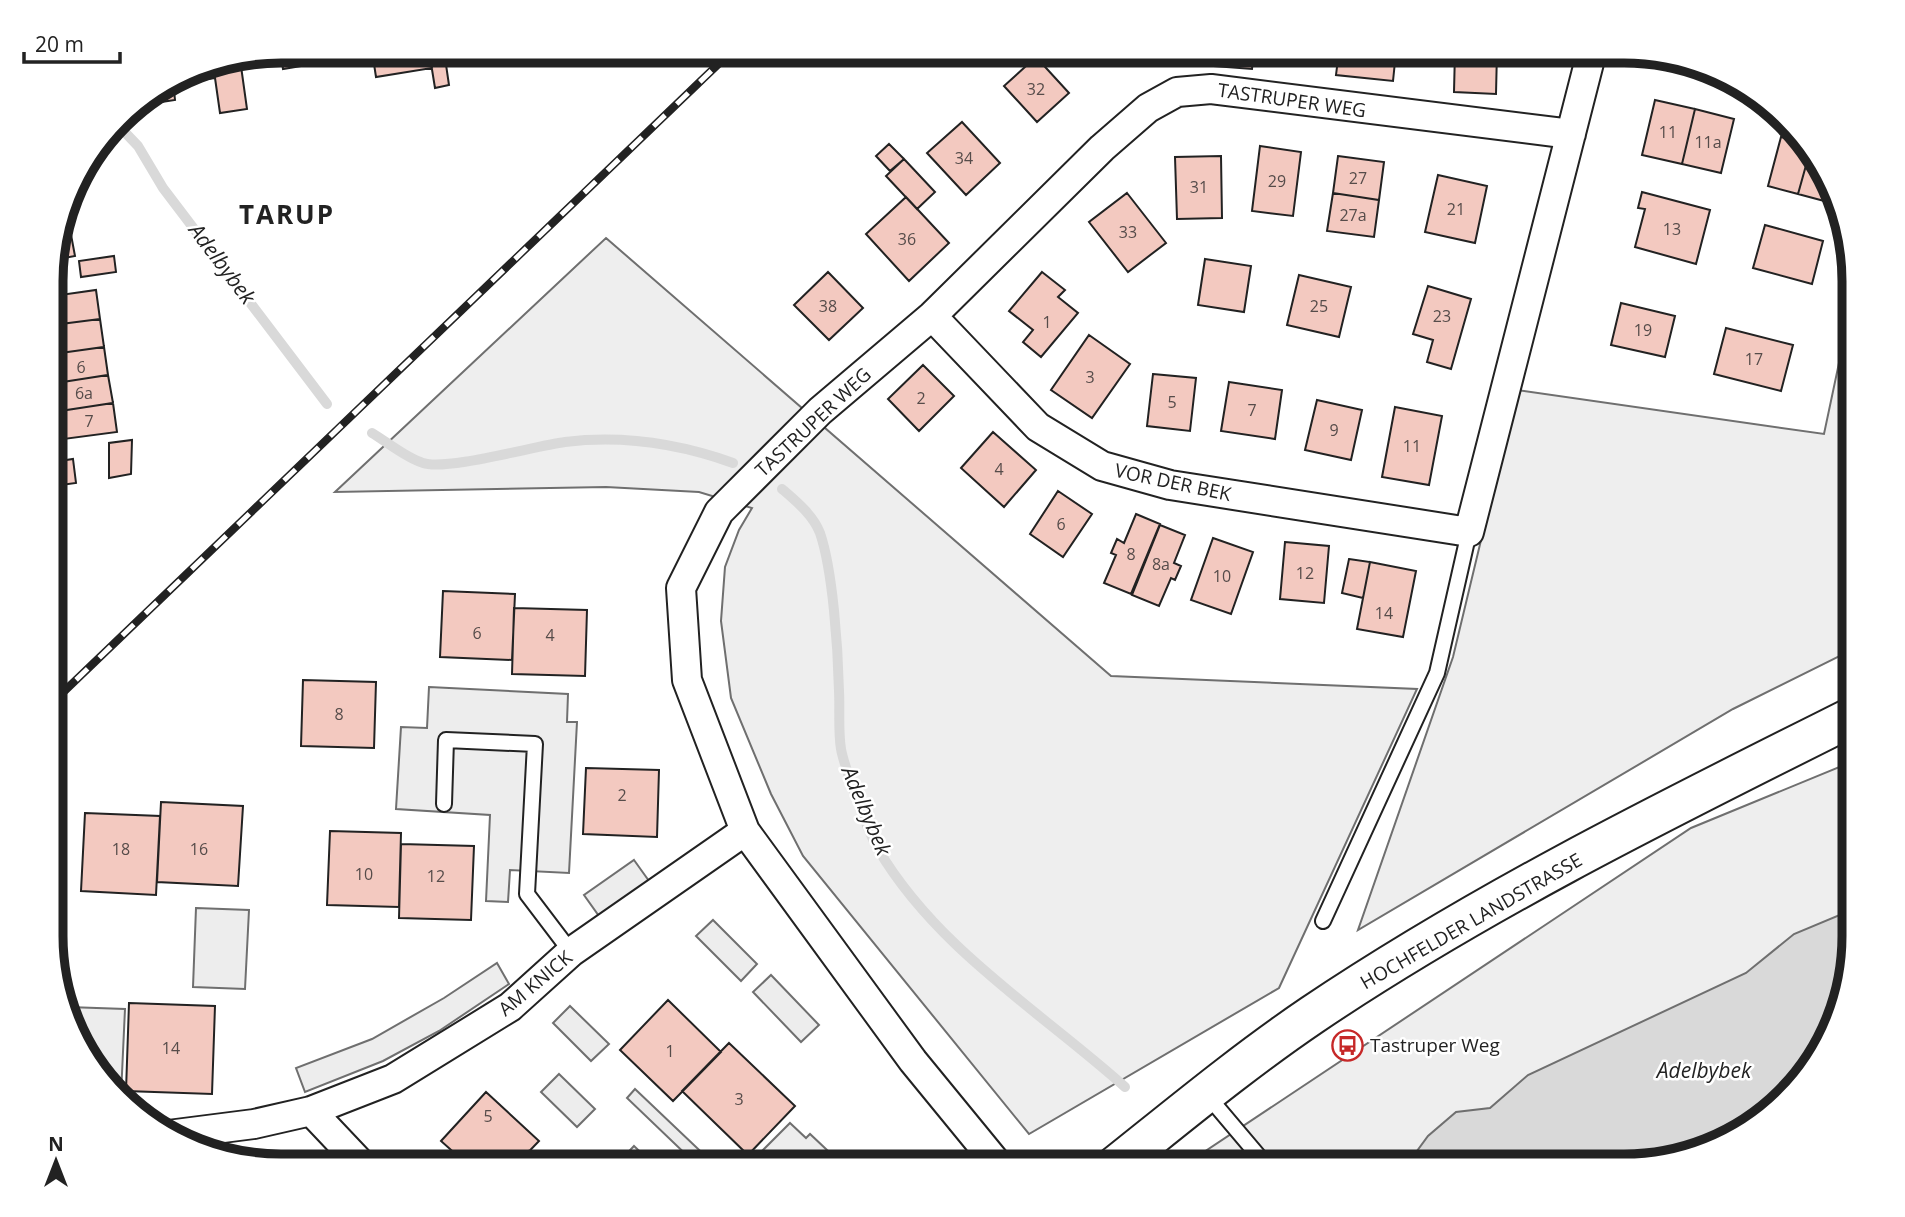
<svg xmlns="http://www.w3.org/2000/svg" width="1905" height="1217" viewBox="0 0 1905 1217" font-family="'Open Sans',sans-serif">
	<rect width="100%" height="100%" fill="#fff"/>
	<path fill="#eee" stroke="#6f6f6f" stroke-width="2" d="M606,238l505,438 306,13 -138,299 -250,146 -226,-278 -32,-62 -40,-96 -10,-77 4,-54 14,-37 13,-22 -53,-16 -93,-5 -271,5z
		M1854,292v357l-121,60 -375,221 95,-273 64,-267 307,44z
		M1854,761v189l-38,113 -77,72 -101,31h-455l508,-338z"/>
	<path fill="#ededed" stroke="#6f6f6f" stroke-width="2" d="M429,687l139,7 -1,28h10l-8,151 -59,-3 -2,32 -22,-1 4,-86 -94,-6 5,-82 26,1z
		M634,860l15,21 -50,35 -15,-21z
		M196,908l53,2 -4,79 -52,-2z
		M53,909h3l-1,52 8,1 -1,28 -9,-25z
		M713,920l44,44 -16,17 -45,-45z
		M497,963l12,21 -70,47 -56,30 -78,31 -9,-24 76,-29 72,-41z
		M771,975l48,50 -18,17 -48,-50z
		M570,1006l39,38 -18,17 -38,-38z
		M68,1007l57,2 -4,86 -32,-32z
		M559,1074l36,35 -18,18 -36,-35z
		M635,1089l81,77h-18l-71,-68z
		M790,1123l16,15 4,-4 34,32h-97z
		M634,1146l21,20h-40z"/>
	<path fill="#d9d9d9" stroke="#6f6f6f" stroke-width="2" d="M1854,909v41l-38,113 -77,72 -101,31h-232l22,-30 28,-24 34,-4 38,-33 218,-102 48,-39z"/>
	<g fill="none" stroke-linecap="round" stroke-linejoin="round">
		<path stroke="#d9d9d9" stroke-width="10" d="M117,124l21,22 25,42 164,216
			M372,433c15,9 34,25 51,30 24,8 111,-17 142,-21 57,-7 115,2 168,21
			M782,489c14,12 31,26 38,44 13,38 18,116 19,158 1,19 -1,40 2,58 3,17 28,85 37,100 59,100 162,162 247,238
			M1189,1165l1,1"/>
	</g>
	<path fill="#f3c9c0" stroke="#222" stroke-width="2" d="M280,51h50l1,10 -48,8z
		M330,51h20v5l-19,3z
		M350,51h22l1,6 -22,3z
		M372,51h57l3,17 -56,9z
		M429,51h15l5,34 -14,3z
		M1202,51h52l-2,18 -51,-4z
		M1339,51l57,1 -3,29 -57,-6z
		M1455,51h42l-1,43 -42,-2z
		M1036,57l33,36 -32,29 -33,-36z
		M240,59l7,50 -27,4 -5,-35 -42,6 20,-16z
		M173,81l2,19 -14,2 -2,-13z
		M1655,100l40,9 -13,55 -40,-9z
		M1695,109l39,10 -13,54 -39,-9z
		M962,122l38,41 -34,32 -39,-42z
		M1781,137l20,5 9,9 -12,43 -30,-8z
		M889,144l15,15 -14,12 -14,-15z
		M1260,146l41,6 -8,64 -41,-5z
		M1810,151l13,15 8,26 -3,10 -30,-8z
		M1221,156l1,62 -45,1 -2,-62z
		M1338,156l46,6 -5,38 -46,-7z
		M904,159l31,33 -18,17 -31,-33z
		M1438,175l49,11 -12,57 -50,-11z
		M1642,192l68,18 -14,54 -61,-17 10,-38 -7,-1z
		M1127,193l39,50 -38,29 -39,-50z
		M1333,193l46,7 -5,37 -47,-6z
		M906,197l43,46 -40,38 -43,-47z
		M66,208l9,48 -22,4v-8z
		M1765,225l58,16 -11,43 -59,-16z
		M114,256l2,16 -35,5 -2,-16z
		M1205,259l46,7 -7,46 -46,-7z
		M828,272l35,36 -34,32 -35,-35z
		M1042,272l23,18 -7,7 20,16 -37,44 -18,-15 10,-12 -24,-19z
		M1299,275l52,12 -12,50 -52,-12z
		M1428,286l43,13 -20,70 -24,-7 6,-22 -20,-6z
		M96,290l4,29 -47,6v-29z
		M1621,303l54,13 -10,41 -54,-12z
		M100,319l4,28 -51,7v-29z
		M1726,328l67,17 -12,46 -67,-17z
		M1089,335l41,29 -38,54 -41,-28z
		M104,347l4,28 -52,8 -3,-29z
		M923,365l31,31 -35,35 -31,-32z
		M1153,374l43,4 -6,53 -43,-5z
		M108,375l5,28 -53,8 -4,-28z
		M1229,382l53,8 -7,49 -54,-8z
		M1317,400l45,10 -11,50 -46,-10z
		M113,403l4,29 -53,7 -4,-28z
		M1395,407l47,9 -13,69 -47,-8z
		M993,432l43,38 -32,37 -43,-39z
		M132,440l-1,34 -22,4v-35z
		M73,459l3,24 -23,3v-24z
		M1058,491l34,23 -29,43 -33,-23z
		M1136,514l24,10 -29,70 -27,-11 12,-28 -5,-2 6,-14 7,4z
		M1160,525l25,10 -11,28 7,3 -6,14 -4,-2 -12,28 -27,-11z
		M1213,538l40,14 -22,62 -40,-14z
		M1285,542l44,4 -5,57 -44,-4z
		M1349,559l21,3 -7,36 -21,-5z
		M1370,562l46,9 -13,66 -46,-8z
		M443,591l72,3 -3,66 -72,-3z
		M514,608l73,2 -2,66 -73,-2z
		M303,680l73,2 -2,66 -73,-2z
		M586,768l73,2 -2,67 -74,-3z
		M161,802l82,4 -5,80 -81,-4z
		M85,813l75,3 -4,79 -75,-4z
		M330,831l71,2 -2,74 -72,-2z
		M401,844l73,2 -3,74 -72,-2z
		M668,1000l53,52 -48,49 -53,-51z
		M129,1003l86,3 -3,88 -86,-3z
		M729,1043l66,63 -47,49 -66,-64z
		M486,1092l53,49 -24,25h-46l-28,-25z
		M529,1151l17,15h-31z"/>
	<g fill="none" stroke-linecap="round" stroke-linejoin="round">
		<defs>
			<path id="lane" d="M444,804l2,-64 89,4 -8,150 44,58
				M1323,921l114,-248 32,-141
				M1207,1095l60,71"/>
			<path id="street" d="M932,316l106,111 64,39 68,19 299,47 123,-481
				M311,1111l52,55
				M168,1135l86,-11 57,-13 82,-32 117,-72 61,-55 174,-121
				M999,1166l-86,-105 -168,-230 -58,-151 -6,-92 38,-76 101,-101 112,-95 170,-168 46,-40 29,-16 34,-3 360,45"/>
			<path id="secondary" d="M1115,1166c64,-51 129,-105 197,-151 171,-115 358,-207 542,-299"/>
		</defs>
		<use href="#lane" stroke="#222" stroke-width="18"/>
		<use href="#street" stroke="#222" stroke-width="32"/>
		<use href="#secondary" stroke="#222" stroke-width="42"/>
		<use href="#lane" stroke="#fff" stroke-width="14"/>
		<use href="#street" stroke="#fff" stroke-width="28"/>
		<use href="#secondary" stroke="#fff" stroke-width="38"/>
		<defs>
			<path id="rail" d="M53,702l679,-651"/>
		</defs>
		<use href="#rail" stroke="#222" stroke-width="8"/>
		<use href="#rail" stroke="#fff" stroke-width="5" stroke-dasharray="16" stroke-linecap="butt"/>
	</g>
	<defs>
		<symbol id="bus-ring" viewBox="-11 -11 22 22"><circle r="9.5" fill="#fff" stroke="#c62828" stroke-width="1.5"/><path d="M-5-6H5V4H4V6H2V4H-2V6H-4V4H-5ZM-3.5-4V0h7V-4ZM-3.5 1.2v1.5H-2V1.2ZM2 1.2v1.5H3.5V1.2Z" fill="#c62828"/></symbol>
	</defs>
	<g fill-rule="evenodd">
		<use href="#bus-ring" x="1330" y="1028" width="35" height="35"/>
	</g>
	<g text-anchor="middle" stroke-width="5" stroke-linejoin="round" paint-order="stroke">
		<g font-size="16" fill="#564c4a">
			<text x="1036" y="95">32</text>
			<text x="1668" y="138">11</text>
			<text x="1708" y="148">11a</text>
			<text x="964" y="164">34</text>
			<text x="1358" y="184">27</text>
			<text x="1277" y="187">29</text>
			<text x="1199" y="193">31</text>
			<text x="1456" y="215">21</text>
			<text x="1353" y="221">27a</text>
			<text x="1672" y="235">13</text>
			<text x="1128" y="238">33</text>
			<text x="907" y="245">36</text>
			<text x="828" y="312">38</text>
			<text x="1319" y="312">25</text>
			<text x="1442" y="322">23</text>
			<text x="1047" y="328">1</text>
			<text x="1643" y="336">19</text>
			<text x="1754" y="365">17</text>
			<text x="81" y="373">6</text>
			<text x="1090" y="383">3</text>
			<text x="84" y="399">6a</text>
			<text x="921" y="404">2</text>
			<text x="1172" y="408">5</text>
			<text x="1252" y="416">7</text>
			<text x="89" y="427">7</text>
			<text x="1334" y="436">9</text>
			<text x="1412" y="452">11</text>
			<text x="999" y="475">4</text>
			<text x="1061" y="530">6</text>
			<text x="1131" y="560">8</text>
			<text x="1161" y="570">8a</text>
			<text x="1305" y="579">12</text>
			<text x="1222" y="582">10</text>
			<text x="1384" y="619">14</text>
			<text x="477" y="639">6</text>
			<text x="550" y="641">4</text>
			<text x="339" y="720">8</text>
			<text x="622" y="801">2</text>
			<text x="121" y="855">18</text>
			<text x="199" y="855">16</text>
			<text x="364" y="880">10</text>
			<text x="436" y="882">12</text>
			<text x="171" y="1054">14</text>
			<text x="670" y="1057">1</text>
			<text x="739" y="1105">3</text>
			<text x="488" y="1122">5</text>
		</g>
		<g font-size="19" fill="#222" stroke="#fff">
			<text transform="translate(1292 100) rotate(8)" y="7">TASTRUPER WEG</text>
			<text transform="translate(813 422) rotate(-43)" y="7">TASTRUPER WEG</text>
			<text transform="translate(1173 482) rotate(12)" y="7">VOR DER BEK</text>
			<text transform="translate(1471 921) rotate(-30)" y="7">HOCHFELDER LANDSTRASSE</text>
			<text transform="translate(535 983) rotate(-40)" y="7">AM KNICK</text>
		</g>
		<g font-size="19" fill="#222" stroke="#fff" text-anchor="start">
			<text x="1370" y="1052">Tastruper Weg</text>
		</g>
		<g font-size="21" font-style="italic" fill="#222" stroke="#fff">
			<text transform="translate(222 264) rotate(53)" y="7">Adelbybek</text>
			<text transform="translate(866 811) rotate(67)" y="7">Adelbybek</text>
			<text x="1704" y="1078">Adelbybek</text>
		</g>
		<g font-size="26" font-weight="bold" letter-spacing="2" fill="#222" stroke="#fff">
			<text x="287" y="224">TARUP</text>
		</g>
	</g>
	<path d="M0 0H1905V1217H0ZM281 63H1624A218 218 0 0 1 1842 281V936A218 218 0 0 1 1624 1154H281A218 218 0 0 1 63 936V281A218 218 0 0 1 281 63Z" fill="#fff" fill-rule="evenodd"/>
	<path fill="none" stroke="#222" stroke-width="9" d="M281 63H1624A218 218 0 0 1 1842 281V936A218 218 0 0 1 1624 1154H281A218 218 0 0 1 63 936V281A218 218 0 0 1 281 63Z"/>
	<g transform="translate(56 1161)" stroke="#ffffff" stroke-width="5" paint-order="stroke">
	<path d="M0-5L12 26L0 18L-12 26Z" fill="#222222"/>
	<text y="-10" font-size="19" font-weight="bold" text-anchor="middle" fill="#222222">N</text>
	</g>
	<path d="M24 52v10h96v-10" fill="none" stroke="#222222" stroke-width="3.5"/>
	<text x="35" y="52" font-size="21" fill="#222222" stroke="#ffffff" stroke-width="5" paint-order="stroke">20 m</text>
</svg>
